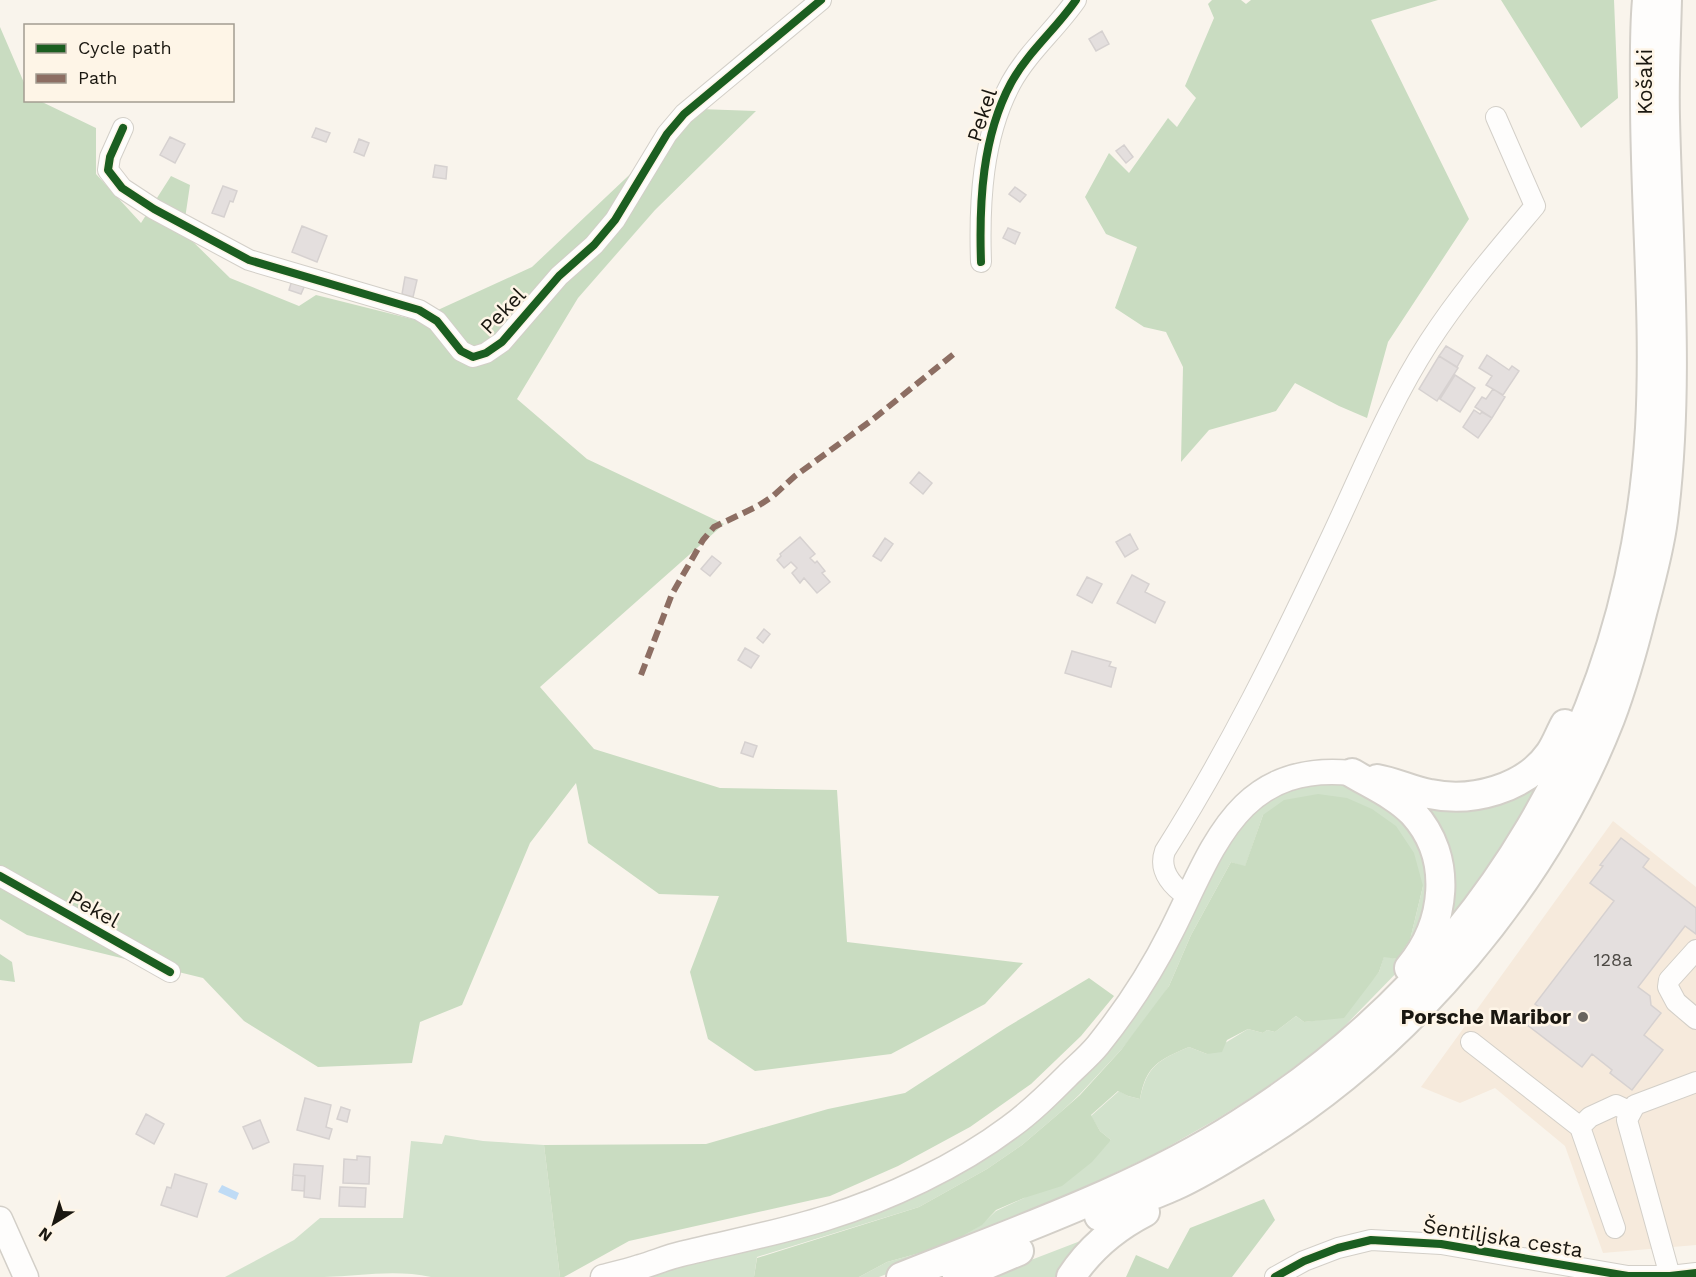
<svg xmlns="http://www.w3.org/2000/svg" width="1696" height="1277" viewBox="0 0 1696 1277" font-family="'Work Sans',sans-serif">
	<rect width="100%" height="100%" fill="#f9f4ec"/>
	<path fill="#f6eadc" d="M1613,821l83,66v358l-93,8 -38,-107 -70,-58 -35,15 -39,-16z"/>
	<path fill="#d2e2cc" d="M1549,762l-23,51 -89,129 11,-49 -54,-105 48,13z
		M1335,782l29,7 48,33 24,69 -28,70 -77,79 -71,52 -43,27 -60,34 -122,58 -70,32 -86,34h-20l28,-15 58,-16 36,-21 15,-14 28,-13 87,-58 -11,-9 -9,-15 28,-25 9,5 12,3c7,-34 19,-39 49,-52l18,7 41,-25 15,4 4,-3 8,2 21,-16 8,6 15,-2 53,-40 7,-8 5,-16 13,3 13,-19 13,-54 -160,-71 -18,52 -14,-5 -40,73 -22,51 -14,22 -34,42 -42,45 -16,15 -41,35 -35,24 -68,38 -162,50 -3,20h-111l30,-10 58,-15 305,-134 194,-283 43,-40 28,-10z
		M445,1135l38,6 61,4 16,132h-129c-36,-8 -72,-1 -107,0 -33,0 -66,0 -99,0l69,-37 26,-22h83l8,-77 31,3z
		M1096,1235l-31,42h-77l9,-4z"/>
	<path fill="#c9dcc1" d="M1212,0h29l5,4 5,-4h187l-67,20 98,199 -81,123 -21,76 -28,-12 -44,-23 -19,28 -67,19 -28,32 2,-95 -17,-35 -22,-5 -29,-19 22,-61 -31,-13 -21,-37 24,-44 20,20 39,-55 9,9 19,-29 -11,-12 29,-68 -6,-14z
		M1501,0h113l4,98 -37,30z
		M0,27l25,58 1,15 14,1 56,27v46l45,49 30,-47 19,9 -7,47 47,46 69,28 17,-11 100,25 116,-53 167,-158 57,2 -101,99 -77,88 -61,101 70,60 137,65 -184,163 54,62 126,39 117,2 10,152 176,21 -38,41 -94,50 -136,17 -47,-32 -18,-67 29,-76 -60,-2 -71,-51 -12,-60 -46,60 -68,162 -42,17 -8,41 -94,4 -74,-46 -41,-43 -176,-43 -27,-16z
		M1318,794l29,4 25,11 24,17 18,27 9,33 -13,54 -13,19 -13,-2 -5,15 -35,46 -40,4 -8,-6 -21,16 -8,-2 -4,3 -15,-4 -21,11 -5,12 -15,2 -18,-7c-30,13 -43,18 -49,52l-12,-3 -10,-5 -27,24 9,16 11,9 -19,22 -30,24 -38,12 -28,12 -14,15 -37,21 -58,16 -28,15h-105l3,-19 162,-51 68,-38 35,-24 41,-35 17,-15 41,-45 48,-64 22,-51 40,-73 14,4 18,-51 21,-15z
		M0,954l12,8 3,20 -15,-2z
		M1089,978l25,18 -33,40 -50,48 -61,43 -72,39 -68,30 -201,45 -65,36h-4l-16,-132 162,-1 122,-35 77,-16 102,-66z
		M1264,1199l11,21 -43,57h-106l10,-22 32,14 22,-41z"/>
	<path fill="#bfdbf5" d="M222,1185l17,8 -3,7 -18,-8z"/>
	<path fill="#e4dfde" stroke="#d6d1d0" stroke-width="1.5" d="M1102,31l7,13 -13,7 -7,-12z
		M316,128l14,5 -4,9 -14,-5z
		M170,137l15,7 -10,19 -15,-8z
		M359,139l10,4 -5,13 -10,-4z
		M1124,145l9,12 -7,6 -10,-12z
		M435,165l12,2 -1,12 -13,-2z
		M223,186l14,5 -4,11 -3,-1 -6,16 -12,-4z
		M1015,187l11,8 -6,7 -11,-8z
		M302,226l25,10 -10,26 -25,-10z
		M1008,228l12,5 -5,11 -12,-6z
		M405,277l12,3 -4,17 -11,-3z
		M292,280l13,5 -4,9 -12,-4z
		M1446,346l17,10 -6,11 -18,-11z
		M1487,355l22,15 3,-4 7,5 -16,24 -17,-10 6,-9 -13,-8z
		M1439,356l19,12 -21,33 -18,-12z
		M1455,375l20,13 -15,24 -20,-13z
		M1493,389l12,8 -13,21 -17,-11 7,-10 4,2z
		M1474,410l6,4 2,-2 10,6 -14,20 -15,-11z
		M919,472l13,11 -9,11 -13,-11z
		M1130,534l8,15 -13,8 -9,-15z
		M800,537l15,17 -5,4 5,5 2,-2 8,10 -3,2 8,9 -13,11 -13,-15 -4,5 -8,-10 5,-5 -6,-6 -7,6 -7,-8 4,-4 -1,-2z
		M885,538l8,6 -12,17 -8,-5z
		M712,556l9,7 -11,13 -9,-7z
		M1132,575l17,9 -4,8 20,10 -10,21 -38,-20z
		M1087,577l15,7 -10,19 -15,-8z
		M764,629l6,5 -7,9 -6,-5z
		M745,648l14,8 -8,12 -13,-8z
		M1072,651l39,11 -2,4 7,2 -5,19 -46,-14z
		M745,742l12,4 -4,11 -12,-4z
		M1621,838l28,21 -6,8 53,41v26l-11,-8 -47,61 12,9 1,9 10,8 -17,22 19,15 -31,40 -22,-17 2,-3 -20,-16 -10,13 -56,-43 13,-17 -4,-3 79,-103 -24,-18 13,-17 -3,-1z
		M305,1098l26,7 -5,22 6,2 -3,10 -32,-9z
		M341,1107l9,3 -3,12 -10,-3z
		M146,1114l18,10 -10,20 -18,-10z
		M260,1120l9,22 -16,7 -10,-22z
		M357,1156l13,1 -1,27 -26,-1 1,-24 13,1z
		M294,1164l29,2 -3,33 -16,-2 1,-21 -12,-1z
		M175,1174l32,10 -10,33 -36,-12 6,-18 4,1z
		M293,1175l12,1 -1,15 -12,-1z
		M340,1187l26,1 -1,19 -26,-1z"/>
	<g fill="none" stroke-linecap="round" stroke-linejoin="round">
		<defs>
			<path id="minor" d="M123,128l-13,29 -2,13 14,18 32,21 95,51 170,50 18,11 24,30 12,6 13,-4 16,-11 57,-66 35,-31 21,-25 52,-86 17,-20 137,-114
				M981,262c-2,-59 1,-125 30,-179 17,-31 45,-54 65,-83
				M0,876l170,96
				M1188,897c-16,-11 -30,-26 -23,-46 62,-98 113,-201 162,-305 33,-69 60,-139 102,-204 31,-48 69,-92 106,-136l-39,-89
				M1696,950l-27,30 -1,7 8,15 20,17
				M1471,1042l109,85 35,101
				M1580,1127l10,-10 26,-12 15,7
				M1670,1276l-43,-156 8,-15 61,-23
				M1275,1277l29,-16 34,-13 33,-8 70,4 187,32h42l26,-3"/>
			<path id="major" d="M0,1219l26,58
				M603,1277c12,-3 25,-6 37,-10 14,-4 28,-10 41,-13 49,-12 98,-21 145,-36 62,-19 132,-52 184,-91 21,-15 39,-33 57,-51 10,-10 22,-20 31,-31 28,-35 53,-73 73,-113 42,-83 66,-171 181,-159"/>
			<path id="highway" d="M1352,773c20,12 45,23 61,40 41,45 33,111 -4,155
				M1377,779c18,3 35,12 53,15 41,9 95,-5 120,-41 6,-9 10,-20 15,-29
				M1099,1216c25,-11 51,-19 75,-30 29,-13 57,-31 83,-47 153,-94 288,-254 353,-420 13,-35 23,-70 32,-106 8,-30 17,-62 21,-93 17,-133 5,-269 2,-403 -1,-39 1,-78 2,-117
				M901,1277c112,-45 237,-88 338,-153 246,-155 394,-404 411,-696 6,-109 -5,-220 -5,-329 0,-33 -1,-66 2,-99
				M957,1277l62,-26
				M1071,1277c19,-29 43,-49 74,-65"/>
		</defs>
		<use href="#minor" stroke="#d3cfc8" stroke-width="22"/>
		<use href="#major" stroke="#d3cfc8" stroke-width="27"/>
		<use href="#highway" stroke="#d3cfc8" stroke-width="32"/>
		<use href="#minor" stroke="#fefdfc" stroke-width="20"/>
		<use href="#major" stroke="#fefdfc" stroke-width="24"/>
		<use href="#highway" stroke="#fefdfc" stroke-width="28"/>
		<path stroke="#8d6e63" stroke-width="6" stroke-dasharray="12 6" stroke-linecap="butt" d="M641,675l31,-81 31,-54 11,-13 44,-21 15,-10 22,-20 77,-56 83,-67"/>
		<defs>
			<path id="cycleway" d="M123,128l-13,29 -2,13 14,18 32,21 95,51 170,50 18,11 24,30 12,6 13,-4 16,-11 57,-66 35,-31 21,-25 52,-86 17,-20 137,-114
				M981,262c-2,-59 1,-125 30,-179 17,-31 45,-54 65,-83
				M0,876l170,96
				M1275,1277l29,-16 34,-13 33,-8 70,4 187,32h42l26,-3"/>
		</defs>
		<use href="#cycleway" stroke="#fef5e7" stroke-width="11"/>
		<use href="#cycleway" stroke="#1b5e20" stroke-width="8"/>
	</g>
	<circle fill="#68645d" stroke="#fef5e7" stroke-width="2" cx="1583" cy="1017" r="6"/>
	<g text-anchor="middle" stroke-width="5" stroke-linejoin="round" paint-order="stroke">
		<g font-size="18" fill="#4c4944">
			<text x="1613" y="966">128a</text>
		</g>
		<g font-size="21" fill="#1a1710" stroke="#fef5e7">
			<text transform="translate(1645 82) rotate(-90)" y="7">Košaki</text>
			<text transform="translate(982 115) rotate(-72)" y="7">Pekel</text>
			<text transform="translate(503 311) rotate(-46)" y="7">Pekel</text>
			<text transform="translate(94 909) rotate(29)" y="7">Pekel</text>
			<text transform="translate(1503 1238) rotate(9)" y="7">Šentiljska cesta</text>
		</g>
		<g font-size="21" font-weight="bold" fill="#1a1710" stroke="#fef5e7" text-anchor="end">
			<text x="1571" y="1024">Porsche Maribor</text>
		</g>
	</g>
	<rect x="24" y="24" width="210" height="78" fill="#fef5e7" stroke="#a39c91" stroke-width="1.5"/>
	<rect x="36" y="44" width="30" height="9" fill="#1b5e20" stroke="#a39c91" stroke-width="1.5"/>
	<text x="78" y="54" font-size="18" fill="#1a1710">Cycle path</text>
	<rect x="36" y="74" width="30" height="9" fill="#8d6e63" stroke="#a39c91" stroke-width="1.5"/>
	<text x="78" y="84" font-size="18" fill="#1a1710">Path</text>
	<g transform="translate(54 1223) rotate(217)" stroke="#fef5e7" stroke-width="4.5" paint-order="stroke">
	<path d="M0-4.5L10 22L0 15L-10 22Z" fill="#1a1710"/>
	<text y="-9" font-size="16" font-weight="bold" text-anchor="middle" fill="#1a1710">N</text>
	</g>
</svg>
